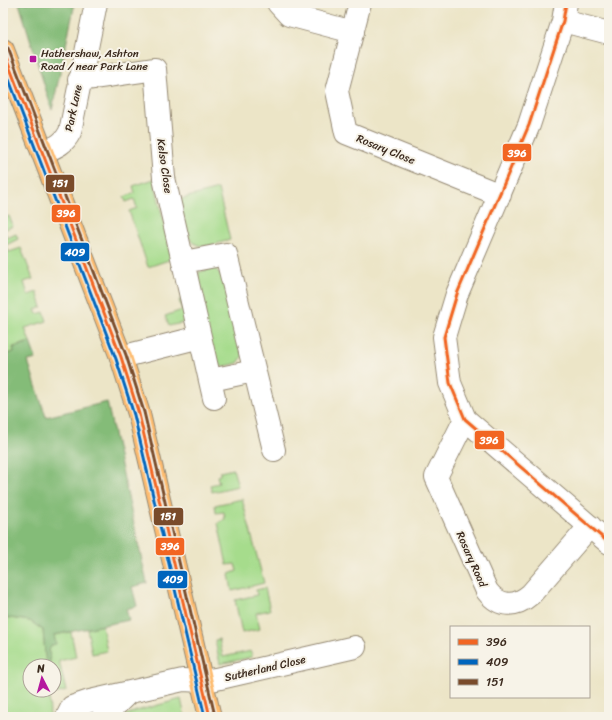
<svg xmlns="http://www.w3.org/2000/svg" width="612" height="720" viewBox="0 0 612 720" font-family="Sriracha,sans-serif">
	<rect width="100%" height="100%" fill="#f7f3e8"/>
	<filter id="ink" filterUnits="userSpaceOnUse"><feTurbulence type="fractalNoise" baseFrequency=".025" numOctaves="2"/><feDisplacementMap in="SourceGraphic" scale="8" xChannelSelector="R" yChannelSelector="G"/><feConvolveMatrix kernelMatrix="1 2 1 2 8 2 1 2 1" color-interpolation-filters="sRGB"/></filter>
	<filter id="wash" filterUnits="userSpaceOnUse"><feTurbulence type="fractalNoise" baseFrequency=".012" numOctaves="4" result="noise"/><feDisplacementMap in="SourceGraphic" scale="16" xChannelSelector="R" yChannelSelector="G"/><feGaussianBlur stdDeviation="0.9" result="paint"/><feColorMatrix in="noise" values="0 0 0 0 0 0 0 0 0 0 0 0 0 0 0 0 0 1.4 0 .05"/><feComposite in="paint" operator="in"/></filter>
	<g filter="url(#wash)">
		<rect width="100%" height="100%" fill="#ece5c7"/>
		<path fill="#a6dc8c" stroke="#708355" d="M154,179l18,80 -24,8 -19,-56 8,-3 -3,-9 -8,3 -2,-5 11,-4 -2,-7z
			M218,189l12,51c-8,2 -19,6 -27,6 -20,-1 -22,-32 -26,-46z
			M9,216l4,10 -9,4 3,8 9,-4 2,5 -12,6 3,7 12,-4 12,31 -9,3 4,13 9,-3 5,15 -7,3 2,4 7,-2 3,9 -22,7 5,14 -17,5 2,5 -12,3v-137z
			M215,268l9,11 19,77 -5,7 -16,4 -10,-9 -16,-75 3,-11z
			M179,300h2l5,22 -17,4 -4,-10 17,-6z
			M233,469l5,17 -26,6 -2,-7 9,-2 -2,-7 3,-1v-3z
			M242,499l22,84 -32,8 -3,-17 8,-3 -2,-7 -8,1 -9,-42 7,-4 -1,-7 -8,1 -1,-8z
			M265,588l5,22 -14,3 4,16 -18,4 -7,-33 22,-5 -1,-5z
			M3,617l27,4 13,9 3,36h-16v24h19l1,27h-47z
			M102,625l5,26 -15,3 -5,-25z
			M71,632l5,25 -17,4 7,30 -12,3v-28h-4l-1,-16 5,-15z
			M219,639l4,18 28,-6 1,6 -32,7 -5,-24z
			M181,699l4,18h-64l15,-6z"/>
		<path fill="#84bc78" stroke="#60734b" d="M19,3h56l-23,107z
			M30,342l6,17 -8,2 18,56 61,-15 40,181 -15,4 5,19 -11,3 3,11 -75,15 2,9 -4,1 -3,5 1,16h-4l-3,-36 -13,-9 -27,-4v-262l11,-3 -1,-4z"/>
	</g>
	<g filter="url(#ink)">
		<g fill="none" stroke-linecap="round" stroke-linejoin="round">
			<defs>
				<path id="street" d="M278,3l11,12 64,17
					M360,3l-23,88 9,42 154,62
					M566,3l-3,18 -34,104 -72,169 -13,43 6,46 15,36 144,124
					M563,21l46,12
					M79,80l76,-11 9,109 50,220
					M44,152c12,-5 20,-8 26,-20l26,-129
					M184,262l42,-8 48,196
					M121,357l79,-20
					M211,380l43,-9
					M465,419l-29,58 51,114c13,17 29,16 44,3l59,-68
					M67,717l5,-10 18,-6 93,-21 19,1 14,-2 139,-32
					M103,717l25,-24"/>
				<path id="highway" d="M3,50l118,307 18,57 71,303"/>
			</defs>
			<use href="#street" stroke="#948872" stroke-width="24"/>
			<use href="#highway" stroke="#948872" stroke-width="24"/>
			<use href="#street" stroke="#fff" stroke-width="22"/>
			<use href="#highway" stroke="#febc70" stroke-width="22"/>
			<defs>
				<path id="bus-1" d="M566,3l-3,18 -34,104 -72,169 -13,43 6,46 15,36 144,124
					M3,50l118,307 18,57 71,303"/>
				<path id="bus-2" d="M3,64l113,295 18,56 71,302"/>
				<path id="bus-3" d="M8,48l118,307 18,57 71,304"/>
			</defs>
			<use href="#bus-1" stroke="#f7f3e8" stroke-width="6"/>
			<use href="#bus-2" stroke="#f7f3e8" stroke-width="6"/>
			<use href="#bus-3" stroke="#f7f3e8" stroke-width="6"/>
			<use href="#bus-1" stroke="#f26522" stroke-width="3"/>
			<use href="#bus-2" stroke="#0065bd" stroke-width="3"/>
			<use href="#bus-3" stroke="#7a4b2a" stroke-width="3"/>
		</g>
	</g>
	<rect fill="#b5179e" stroke="#f7f3e8" stroke-width="1.5" x="29" y="55" width="8" height="8" rx="2"/>
	<g text-anchor="middle" stroke-width="4" stroke-linejoin="round" paint-order="stroke">
		<g font-size="11" fill="#3b2a1e" stroke="#f7f3e8" text-anchor="start">
			<text x="41" y="57">Hathershaw, Ashton<tspan x="41" dy="13">Road / near Park Lane</tspan></text>
		</g>
		<g font-size="11" fill="#3b2a1e" stroke="#f7f3e8">
			<text transform="translate(73 108) rotate(-78)" y="4">Park Lane</text>
			<text transform="translate(386 149) rotate(22)" y="4">Rosary Close</text>
			<text transform="translate(165 166) rotate(82)" y="4">Kelso Close</text>
			<text transform="translate(472 559) rotate(66)" y="4">Rosary Road</text>
			<text transform="translate(265 668) rotate(-13)" y="4">Sutherland Close</text>
		</g>
	</g>
	<g stroke="#f7f3e8" stroke-width="1.5">
		<rect x="502" y="143" width="30" height="19" rx="4" fill="#f26522"/>
		<rect x="45" y="174" width="30" height="19" rx="4" fill="#7a4b2a"/>
		<rect x="51" y="204" width="30" height="19" rx="4" fill="#f26522"/>
		<rect x="60" y="242" width="30" height="20" rx="4" fill="#0065bd"/>
		<rect x="474" y="430" width="31" height="20" rx="4" fill="#f26522"/>
		<rect x="153" y="507" width="31" height="19" rx="4" fill="#7a4b2a"/>
		<rect x="155" y="537" width="30" height="19" rx="4" fill="#f26522"/>
		<rect x="157" y="570" width="31" height="19" rx="4" fill="#0065bd"/>
	</g>
	<g font-size="11" text-anchor="middle" font-weight="bold" fill="#fff">
		<text x="517" y="157">396</text>
		<text x="60" y="187">151</text>
		<text x="66" y="217">396</text>
		<text x="75" y="256">409</text>
		<text x="489" y="444">396</text>
		<text x="168" y="520">151</text>
		<text x="170" y="550">396</text>
		<text x="173" y="583">409</text>
	</g>
	<rect width="612" height="720" fill="none" stroke="#f7f3e8" stroke-width="16"/>
	<rect x="450" y="626" width="140" height="72" fill="#f7f3e8" stroke="#aca397"/>
	<rect x="458" y="639" width="20" height="6" fill="#f26522" stroke="#aca397"/>
	<text x="486" y="646" font-size="12" fill="#3b2a1e">396</text>
	<rect x="458" y="659" width="20" height="6" fill="#0065bd" stroke="#aca397"/>
	<text x="486" y="666" font-size="12" fill="#3b2a1e">409</text>
	<rect x="458" y="679" width="20" height="6" fill="#7a4b2a" stroke="#aca397"/>
	<text x="486" y="686" font-size="12" fill="#3b2a1e">151</text>
	<g transform="translate(42 678) rotate(354)"><circle r="19" fill="#f7f3e8" stroke="#aca397"/>
	<path d="M0-3L7 15L0 10L-7 15Z" fill="#b5179e"/>
	<text y="-6" font-size="11" font-weight="bold" text-anchor="middle" fill="#3b2a1e">N</text>
	</g>
</svg>
